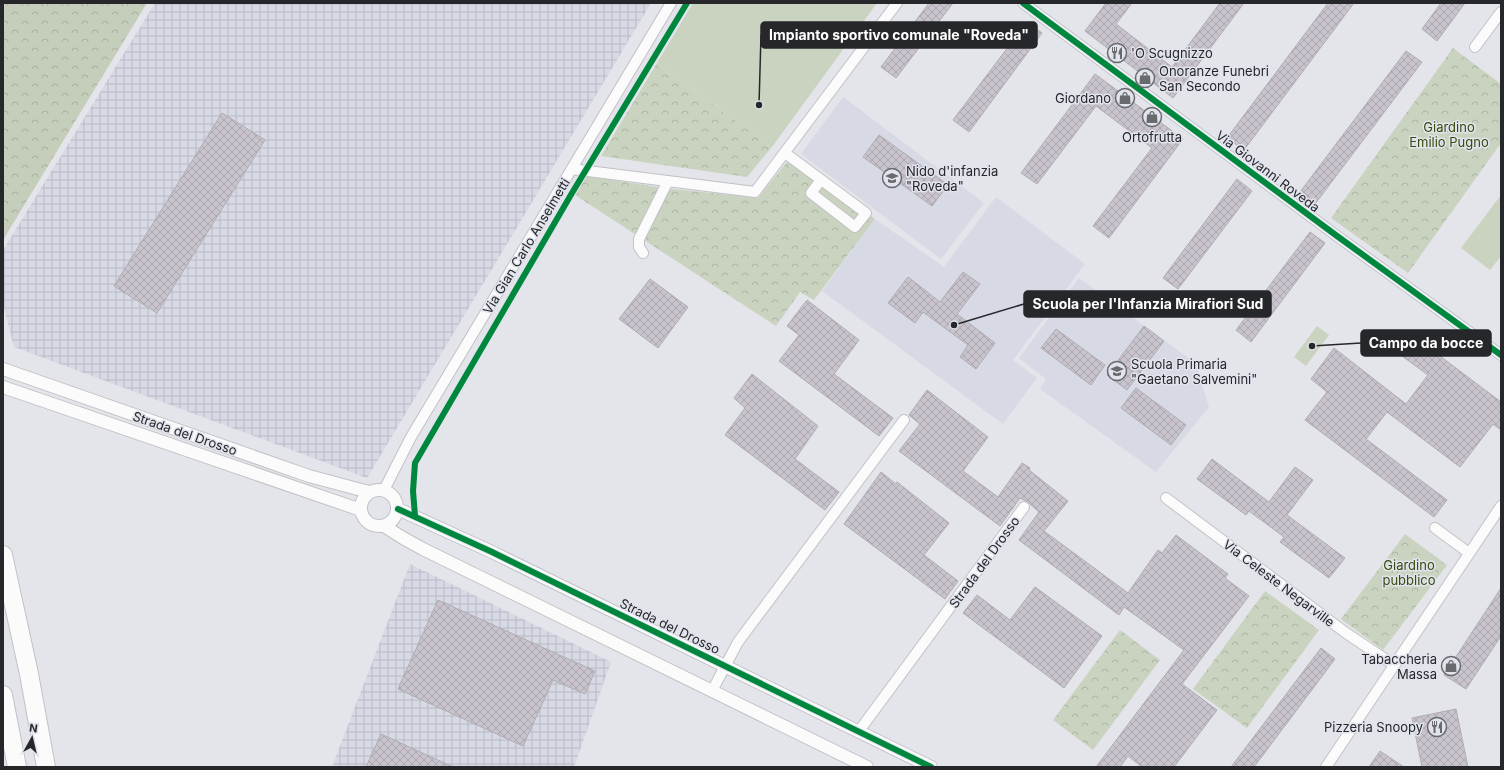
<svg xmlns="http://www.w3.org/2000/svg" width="1504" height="770" viewBox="0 0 1504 770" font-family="Inter,sans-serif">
	<defs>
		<pattern id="industrial-grid" width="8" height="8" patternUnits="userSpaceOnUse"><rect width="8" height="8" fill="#d7d9e4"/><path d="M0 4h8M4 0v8" fill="none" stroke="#b8bac4"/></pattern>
		<pattern id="forest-crowns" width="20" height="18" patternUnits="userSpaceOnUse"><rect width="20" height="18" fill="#c4ceba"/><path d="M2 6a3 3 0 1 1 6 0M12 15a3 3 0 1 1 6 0" fill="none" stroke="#a8b1a0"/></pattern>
		<pattern id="park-crowns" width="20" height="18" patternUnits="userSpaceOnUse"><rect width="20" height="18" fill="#c9d3bf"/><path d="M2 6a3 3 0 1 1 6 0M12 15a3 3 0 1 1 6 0" fill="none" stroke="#acb5a4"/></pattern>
		<pattern id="building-cross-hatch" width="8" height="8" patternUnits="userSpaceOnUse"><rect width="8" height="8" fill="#c8c3cc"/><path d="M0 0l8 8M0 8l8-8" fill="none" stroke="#aca8af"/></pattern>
	</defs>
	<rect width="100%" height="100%" fill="#e4e5ea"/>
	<path fill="#d7d9e4" d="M843,97l141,106 -43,56 -140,-105z
		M996,197l89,67 -72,96 24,18 -34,46 -181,-133 53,-72 69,48z
		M1079,278l116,85 14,44 -53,65 -116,-83 6,-10 -27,-21z"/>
	<path fill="url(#industrial-grid)" d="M155,3h496l-284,475 -353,-131 -11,-43v-54z
		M410,564l201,98 -37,105h-242z"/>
	<path fill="url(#forest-crowns)" d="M3,3h144l-144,237z"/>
	<path fill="url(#park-crowns)" d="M1453,48l48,36v59l-93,130 -77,-55z
		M657,63l115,84 -25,30 -146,-21z
		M791,157l84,62 -61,81 -14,-8 -24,34 -201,-131 11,-19 78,12 94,10z
		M1405,534l42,31 -64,85 -42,-31z
		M1265,591l54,39 -72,98 -54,-39z
		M1120,630l40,30 -67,90 -40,-30z"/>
	<path fill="#c9d3bf" d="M693,3h184l-105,144 -115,-84z
		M1501,195v61l-11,14 -29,-22z
		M1317,326l12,9 -23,31 -12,-9z"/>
	<path fill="url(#building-cross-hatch)" stroke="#aeadb1" d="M929,3h24l-57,75 -15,-11z
		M1106,3h26l-16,21 56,43 48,-64h24l-71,95 -88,-67z
		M1328,3h26l-110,147 -17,-12z
		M1441,3h24l-28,38 -15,-12z
		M1027,22l15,11 -73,99 -16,-12z
		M1406,51l16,11 -107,142 -15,-12z
		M1095,74l88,65 -74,99 -16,-12 59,-78 -56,-42 -59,78 -16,-11z
		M222,113l43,27 -108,173 -43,-27z
		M879,135l69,50 -16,21 -69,-49z
		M1237,179l15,12 -74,98 -15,-11z
		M1310,232l15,11 -74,99 -15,-12z
		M963,272l17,12 -23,30 38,29 -19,26 -16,-12 8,-12 -45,-33 -8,11 -27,-20 20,-26 32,25z
		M650,279l38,28 -30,41 -39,-29z
		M807,300l52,40 -25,34 59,44 -14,18 -100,-75 20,-26 -12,-9z
		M1144,326l20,15 -37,49 -20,-15z
		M1056,329l49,36 -14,20 -50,-37z
		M1416,338l85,64v28l-8,-6 -33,43 -73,-55 -21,27 81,61 -13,17 -129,-97 22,-28 -16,-13 23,-31 72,56 22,-29 -26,-19z
		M752,374l66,52 -23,33 44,33 -14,18 -100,-75 20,-27 -11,-10z
		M1136,388l50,37 -15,20 -50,-37z
		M927,390l61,47 -25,34 35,26 24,-34 8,5 -1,2 39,31 -24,30 84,62 30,-43 4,3 14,-18 52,39 -3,4 24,18 -67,88 35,26 -43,57h-32l-14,-11 -8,11h-24l88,-117 -60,-43 -5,8 -100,-75 20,-28 -11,-10 -8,-4 -20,28 -101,-75 21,-27 -11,-9z
		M1212,459l57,43 26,-35 18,13 -26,35 58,43 -16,20 -49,-36 4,-5 -35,-26 -3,4 -49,-36z
		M881,472l15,12 1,-2 52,41 -25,32 34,26 -13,18 -101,-75z
		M1035,587l67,49 -38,52 -101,-75 14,-18 33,25z
		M1501,588v48l-35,53 -22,-14z
		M438,600l157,71 -10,23 -32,-14 -30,66 -125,-57z
		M1321,648l14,11 -81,108h-23z
		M1456,709l12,58h-46l-10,-49z
		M381,734l72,33h-87z
		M1380,751l24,16h-35z"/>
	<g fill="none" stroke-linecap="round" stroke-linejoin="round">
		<defs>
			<path id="minor" d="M1023,3l314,233 164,119
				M1475,47l26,-35
				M785,153l81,60 -11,14 -44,-34 10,-13
				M572,169l183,23 142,-189
				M643,253l-4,-6v-8l29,-58
				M384,490l27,-53 260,-434
				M1166,498l180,135 48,32
				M1435,528l34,25
				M712,691l26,-49 166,-222
				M859,731l165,-224
				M1326,767l175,-261"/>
			<path id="tertiary" d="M3,369l306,107 60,16
				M3,387l358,123
				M361 508a18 18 0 1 1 36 0a18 18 0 1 1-36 0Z
				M398,509l94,43 439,215
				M384,526l19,12 20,11 444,218"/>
			<path id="motorway" d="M3,555l26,119 17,93
				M3,695l14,72"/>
		</defs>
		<use href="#minor" stroke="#c1c2c6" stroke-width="12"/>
		<use href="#tertiary" stroke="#c1c2c6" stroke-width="14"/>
		<use href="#motorway" stroke="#c1c2c6" stroke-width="20"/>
		<use href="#minor" stroke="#fbfbfc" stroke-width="10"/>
		<use href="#tertiary" stroke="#fbfbfc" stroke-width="12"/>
		<use href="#motorway" stroke="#fbfbfc" stroke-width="18"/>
		<defs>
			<path id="cycleway" d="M1023,3l314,233 164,119
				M398,509l94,43 439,215
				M415,516l-2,-25 2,-28 157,-270 115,-190"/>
		</defs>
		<use href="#cycleway" stroke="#e1e3ed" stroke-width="8"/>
		<use href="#cycleway" stroke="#00873e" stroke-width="6"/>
	</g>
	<defs>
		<symbol id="restaurant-ring" viewBox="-11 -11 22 22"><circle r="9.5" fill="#e1e3ed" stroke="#686a6d" stroke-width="1.5"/><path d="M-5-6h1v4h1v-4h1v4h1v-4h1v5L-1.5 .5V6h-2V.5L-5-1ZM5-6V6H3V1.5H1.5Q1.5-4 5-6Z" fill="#686a6d"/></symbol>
		<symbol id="shop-ring" viewBox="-11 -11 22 22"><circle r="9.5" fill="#e1e3ed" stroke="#686a6d" stroke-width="1.5"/><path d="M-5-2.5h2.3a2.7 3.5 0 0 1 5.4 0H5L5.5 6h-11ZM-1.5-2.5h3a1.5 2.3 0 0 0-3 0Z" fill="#686a6d"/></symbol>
		<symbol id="school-ring" viewBox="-11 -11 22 22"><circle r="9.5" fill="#e1e3ed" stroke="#686a6d" stroke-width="1.5"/><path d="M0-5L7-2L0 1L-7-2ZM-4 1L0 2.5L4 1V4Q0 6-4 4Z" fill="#686a6d"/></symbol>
	</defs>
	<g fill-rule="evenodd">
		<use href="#restaurant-ring" x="1106" y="42" width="22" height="22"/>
		<use href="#shop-ring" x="1134" y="67" width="22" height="22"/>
		<use href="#shop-ring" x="1114" y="87" width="22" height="22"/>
		<use href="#shop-ring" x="1141" y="106" width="22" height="22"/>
		<use href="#school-ring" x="881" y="167" width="22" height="22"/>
		<use href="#school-ring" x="1106" y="360" width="22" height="22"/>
		<use href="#shop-ring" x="1440" y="655" width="22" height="22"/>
		<use href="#restaurant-ring" x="1426" y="716" width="22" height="22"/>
	</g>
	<g text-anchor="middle" stroke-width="3" stroke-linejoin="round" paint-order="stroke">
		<g font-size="13" fill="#26272a" stroke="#e1e3ed" text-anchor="start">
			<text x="1131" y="58">'O Scugnizzo</text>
			<text x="1159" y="76">Onoranze Funebri<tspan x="1159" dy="15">San Secondo</tspan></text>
			<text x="1111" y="103" text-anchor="end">Giordano</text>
			<text x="1152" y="142" text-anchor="middle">Ortofrutta</text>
			<text x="906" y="176">Nido d'infanzia<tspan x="906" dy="15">"Roveda"</tspan></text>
			<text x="1131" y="369">Scuola Primaria<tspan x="1131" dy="15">"Gaetano Salvemini"</tspan></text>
			<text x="1437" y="664" text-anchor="end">Tabaccheria<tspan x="1437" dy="15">Massa</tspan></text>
			<text x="1423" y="732" text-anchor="end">Pizzeria Snoopy</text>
		</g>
		<g font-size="13" fill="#364b0b" stroke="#e1e3ed">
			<text x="1449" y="132">Giardino<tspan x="1449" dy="15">Emilio Pugno</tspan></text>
			<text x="1409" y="570">Giardino<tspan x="1409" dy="15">pubblico</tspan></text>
		</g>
		<g font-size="13" fill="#26272a" stroke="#e1e3ed">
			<text transform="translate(1268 171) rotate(37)" y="5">Via Giovanni Roveda</text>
			<text transform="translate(526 246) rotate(-59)" y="5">Via Gian Carlo Anselmetti</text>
			<text transform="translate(185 433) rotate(19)" y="5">Strada del Drosso</text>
			<text transform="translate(984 562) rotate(-54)" y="5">Strada del Drosso</text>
			<text transform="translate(1279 583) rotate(37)" y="5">Via Celeste Negarville</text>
			<text transform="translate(670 626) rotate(26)" y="5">Strada del Drosso</text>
		</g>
	</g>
	<path fill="none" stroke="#26272a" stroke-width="1.5" d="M759 105L761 35M954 325L1024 304M1312 346L1361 343"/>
	<g fill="#26272a" stroke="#e1e3ed" stroke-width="1.5">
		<circle cx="759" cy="105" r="4"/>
		<circle cx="954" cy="325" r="4"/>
		<circle cx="1312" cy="346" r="4"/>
	</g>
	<g fill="#26272a" stroke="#26272a" stroke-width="1.5">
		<rect x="761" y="22" width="276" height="26" rx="4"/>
		<rect x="1024" y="291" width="247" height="26" rx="4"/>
		<rect x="1361" y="330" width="130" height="26" rx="4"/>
	</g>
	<g font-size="14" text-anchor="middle" font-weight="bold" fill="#fff">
		<text x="899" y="40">Impianto sportivo comunale "Roveda"</text>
		<text x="1148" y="309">Scuola per l'Infanzia Mirafiori Sud</text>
		<text x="1426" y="348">Campo da bocce</text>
	</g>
	<rect width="1504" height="770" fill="none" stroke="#26272a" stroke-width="8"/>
	<g transform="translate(32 738) rotate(8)" stroke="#e1e3ed" stroke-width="3" paint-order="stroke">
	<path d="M0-3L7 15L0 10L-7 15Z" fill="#26272a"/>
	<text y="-6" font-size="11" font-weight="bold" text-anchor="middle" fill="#26272a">N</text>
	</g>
</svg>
